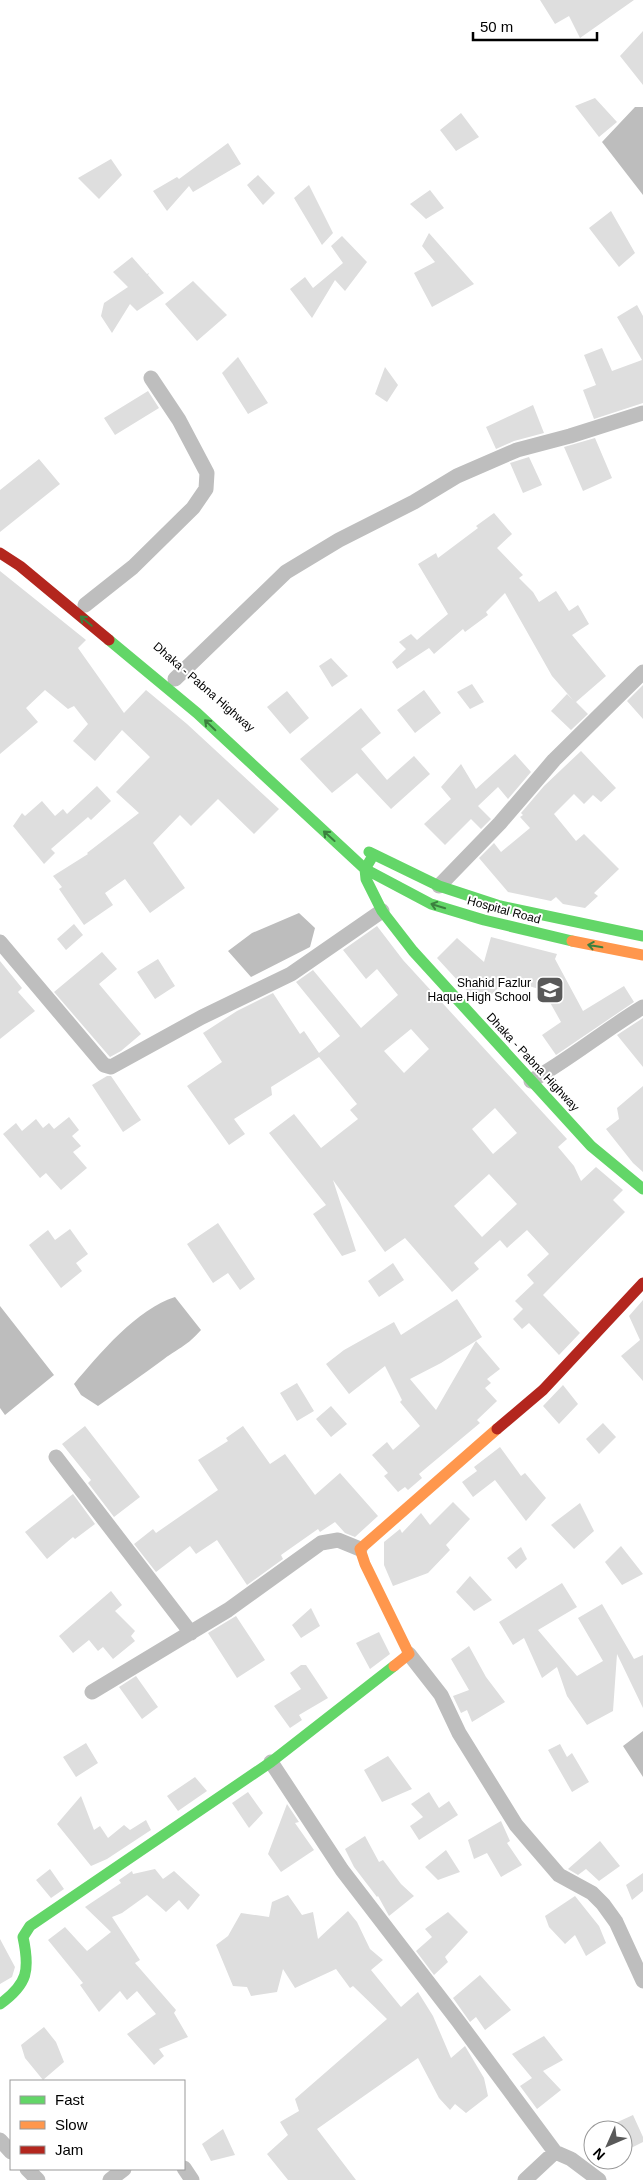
<svg xmlns="http://www.w3.org/2000/svg" width="643" height="2180" viewBox="0 0 643 2180" font-family="Arial,sans-serif">
	<rect width="100%" height="100%" fill="#fff"/>
	<path fill="#bdbdbd" d="M635,107h8v88l-41,-53z
		M299,913l16,15 -5,19 -59,30 -23,-26 24,-18z
		M175,1297l26,33c-14,16 -21,17 -37,29 -21,16 -44,31 -66,47l-17,-11 -7,-11c24,-29 64,-76 101,-87z
		M0,1306l54,69 -49,40 -5,-7z
		M643,1731v46l-20,-31z"/>
	<path fill="#dedede" fill-rule="evenodd" d="M540,0h94l-54,38 -11,-22 -14,8z
		M643,31v54l-23,-29z
		M595,98l22,24 -18,15 -24,-31z
		M461,113l18,24 -23,14 -16,-21z
		M228,143l13,21 -48,28 -4,-6 -22,25 -14,-20 24,-14 2,2z
		M111,159l11,16 -23,24 -21,-21z
		M258,175l17,18 -12,12 -16,-20z
		M309,185l24,48 -11,12 -28,-47z
		M430,190l14,18 -18,11 -16,-15z
		M611,211l24,42 -16,14 -30,-39z
		M429,233l45,51 -42,23 -18,-34 21,-11 -13,-16z
		M342,236l25,26 -22,29 -10,-11 -23,38 -22,-29 15,-12 8,11 30,-25 -12,-17z
		M132,257l15,17 2,-1 -1,2 16,18 -27,18 -7,-7 -18,29 -11,-17 3,-13 24,-16 -15,-15z
		M193,281l34,34 -30,26 -32,-37z
		M637,305l6,11v87l-49,16 -11,-29 13,-5 -12,-30 18,-7 10,23 30,-11 -25,-43z
		M238,357l30,46 -20,11 -26,-41z
		M385,367l13,18 -11,17 -12,-8z
		M148,391l11,17 -44,27 -11,-17z
		M533,405l11,28 -30,8 -18,8 -10,-22z
		M595,438l17,40 -29,13 -19,-44z
		M529,457l13,28 -19,8 -13,-30z
		M39,459l21,25 -60,48v-42z
		M494,513l18,21 -15,14 26,27 -4,3 14,14 6,10 17,-11 13,20 9,-6 11,19 -17,11 34,41 -30,26 12,12 -17,16 -20,-19 16,-17 6,6 -21,-24 -47,-83 -19,19 2,3 -23,17 -2,-3 -29,25 -5,-6 -32,21 -5,-7 14,-13 -7,-7 12,-8 6,6 31,-26 -30,-50 18,-11 2,5 40,-30 -2,-2z
		M0,571l86,69 -8,8 46,65 22,-23 41,34 92,85 -25,25 -36,-35 -27,27 -11,-11 -27,28 32,45 -35,25 -25,-34 -20,14 8,12 -29,20 -25,-36 3,-2 -9,-11 35,-22 -1,-1 52,-40 -23,-21 34,-35 -28,-27 -27,31 -22,-20 15,-17 -14,-18 -6,3 -23,-19 -19,18 12,14 -38,32z
		M331,658l17,18 -16,11 -13,-21z
		M472,684l12,18 -14,7 -13,-17z
		M643,685v34l-16,-18z
		M424,690l17,23 -26,20 -18,-23z
		M287,691l22,27 -19,16 -23,-27z
		M361,708l20,25 -20,16 26,31 27,-24 16,18 -39,35 -34,-36 -25,20 -32,-34z
		M581,751l35,37 -15,14 -8,-7 -9,9 -10,-10 -20,20 22,27 8,-7 35,35 -25,24 4,3 -13,12 -22,-4 -7,-7 -5,4 -43,-9 -29,-34 15,-15 7,9 29,-24 -10,-11 3,-2 -2,-2 23,-27z
		M515,754l16,18 -23,27 -10,-12 -20,19 13,13 -10,10 -10,-10 -26,26 -21,-21 27,-25 -10,-12 20,-23 15,25z
		M97,786l14,15 -20,19 -3,-3 -37,32 4,4 -11,11 -31,-38 9,-13 3,3 17,-15 13,15 8,-7 4,5z
		M74,924l9,11 -17,15 -9,-11z
		M377,926l26,34 164,179 -9,8 16,19 7,15 15,-14 27,23 -10,10 12,12 -82,83 37,38 -21,22 -30,-32 -7,6 -9,-10 10,-10 -8,-8 19,-18 -7,-8 22,-21 -22,-24 -20,18 -7,-8 -26,23 5,6 -27,23 -47,-54 -20,14 -52,-72 23,71 -14,5 -29,-42 13,-9 -57,-72 25,-19 27,34 37,-29 -8,-9 7,-6 -38,-47 -48,30 1,8 -38,24 11,15 -16,11 -42,-59 35,-24 -19,-29 34,-22 36,-18 27,41 4,-3 15,22 21,-17 -44,-54 17,-12 48,58 37,-33 -21,-26 -11,10 -23,-29zM411,1029l18,20 -25,24 -20,-22zM495,1108l22,25 -24,21 -21,-25zM489,1174l28,30 -35,33 -28,-31z
		M491,937l66,17 -2,5 28,52 41,-25 10,16 -78,53 -14,-20 19,-13 -18,-32 -36,-10 -27,25 -43,-47 20,-20 27,24z
		M102,952l15,17 -18,15 42,50 -20,17 -11,6 -56,-65z
		M158,959l17,27 -20,13 -18,-27z
		M0,961l22,27 -4,4 17,19 -35,28z
		M643,1018v49l-26,-32z
		M107,1076h4l30,44 -18,12 -31,-47z
		M643,1086v86l-10,-9 -27,-34 13,-10 -2,-11z
		M69,1117l10,13 -7,6 9,10 -8,6 14,16 -26,22 -15,-17 -6,5 -37,-44 13,-11 6,8 14,-12 7,9 6,-5 5,6z
		M218,1223l37,56 -15,11 -12,-17 -15,10 -26,-39z
		M70,1229l18,25 -12,9 6,8 -21,17 -32,-43 19,-15 7,10z
		M393,1263l11,17 -25,17 -11,-16z
		M457,1299l25,38 -41,26 -31,16 26,31 40,-69 24,28 -13,10 4,4 -6,5 12,13 -20,19 3,3 -61,51 3,4 -14,12 -3,-3 -7,5 -14,-16 4,-3 -16,-18 15,-13 6,8 27,-24 -20,-24 2,-2 -17,-34 -36,28 -23,-30 18,-14 50,-28 7,13z
		M643,1300v81l-22,-25 19,-16 -11,-24z
		M297,1383l17,28 -17,10 -17,-28z
		M563,1385l15,19 -19,20 -16,-18z
		M331,1406l16,18 -16,13 -15,-18z
		M603,1423l13,14 -17,17 -13,-15z
		M85,1426l55,71 -26,20 -26,-34 3,-3 -29,-36z
		M243,1426l27,38 15,-10 30,41 25,-22 38,43 -23,21 -10,-4 -10,-11 -15,10 -2,-3 -37,26 2,4 -36,26 -30,-45 -21,14 -6,-8 -34,26 -22,-28 19,-15 3,4 62,-43 -20,-30 30,-19 -2,-3z
		M500,1447l21,29 4,-3 21,25 -20,23 -31,-41 -22,17 -11,-15 15,-11 -3,-4z
		M73,1494l22,30 -20,15 -2,-2 -26,22 -22,-27z
		M453,1502l17,17 -24,26 4,5 -22,23 -35,13 -9,-21v-23l16,-13 2,4 19,-20 9,12z
		M580,1503l14,28 -20,18 -23,-24z
		M621,1546l22,28 -21,11 -17,-23z
		M521,1547l6,12 -11,10 -9,-11z
		M470,1576l22,24 -18,11 -18,-19z
		M562,1583l15,24 -39,23 39,46 26,-15 -25,-43 24,-14 32,55 9,-4v53l-26,-54 -4,57 -26,14 -20,-29 -10,-29 -15,11 -18,-40 -11,7 -14,-23z
		M111,1591l11,14 -7,6 20,20 -4,5 4,5 -22,18 -10,-12 -5,4 -9,-11 -16,13 -14,-17z
		M311,1608l9,18 -19,12 -9,-13z
		M236,1616l29,44 -28,18 -29,-45z
		M379,1632l11,22 -20,15 -14,-26z
		M469,1646l17,31 19,25 -33,20 -5,-12 -6,3 -8,-17 16,-6 -18,-31z
		M301,1665h5l22,33 -29,17 3,5 -12,8 -16,-22 27,-17 -11,-16z
		M136,1676l22,31 -16,12 -23,-32z
		M86,1743l12,20 -22,14 -13,-20z
		M560,1744l7,13 5,-4 17,29 -17,10 -24,-42z
		M388,1756l24,33 -30,13 -18,-32z
		M195,1777l12,14 -29,20 -11,-15z
		M248,1792l15,21 -14,15 -17,-25z
		M429,1792l10,16 10,-7 9,14 -39,25 -9,-14 13,-9 -12,-13z
		M81,1796l13,34 6,-4 8,12 16,-13 6,5 16,-10 5,10 -44,29 -16,7 -34,-42z
		M287,1804l12,18 -4,1 19,27 -33,22 -13,-18z
		M501,1821l9,20 -3,2 15,22 -21,12 -14,-24 -13,6 -6,-19z
		M365,1836l14,26 4,-2 18,24 13,12 -25,20 -11,-20 -1,1 -23,-30 -9,-18z
		M600,1841l20,25 -21,15 -13,-12 -8,6 -10,-6z
		M446,1850l14,22 -22,8 -13,-13z
		M50,1869l14,20 -13,9 -15,-18z
		M155,1869l8,10 11,-8 26,24 -12,15 -9,-10 -13,12 -19,-17 -25,18 -10,4 28,43 -5,3 41,47 -2,3 14,24 -29,12 5,7 -10,9 -27,-31 29,-20 -19,-23 -10,9 -7,-9 -21,21 -19,-27 3,-2 -35,-43 17,-13 22,24 24,-19 -26,-25 36,-24 -2,-3 13,-9 1,3z
		M643,1873v18l-11,9 -6,-15z
		M288,1895l14,20 11,-3 5,27 30,-28 9,11 13,27 13,11 -12,10 30,37 17,-15 15,24 18,42 14,-12 19,32 4,18 -22,17 -11,-9 -5,6 -11,-12 -21,-40 -101,71 39,51h-68l-21,-26 21,-19 -8,-13 19,-11 -4,-12 92,-80 -34,-33 -3,2 -14,-19 -41,19 -12,-19 -6,23 -26,4 -4,-9 -14,-1 -17,-41 12,-9 13,-23 28,4 3,-15z
		M575,1896l24,30 7,17 -20,13 -11,-21 -10,9 -16,-17 -4,-11z
		M448,1912l20,20 -23,25 3,5 -14,13 -18,-24 16,-14 -7,-8z
		M0,1939l15,28 -3,10 -12,7z
		M480,1975l31,35 -26,20 -9,-13 -6,5 -17,-24z
		M44,2027l12,15 8,20 -21,18 -18,-22 -4,-13z
		M544,2036l19,24 -20,11 18,19 -24,19 -17,-23 12,-8 -20,-24z
		M633,2115l10,22v5l-20,10v-22h-23z
		M223,2129l12,26 -24,6 -9,-17z"/>
	<g fill="none" stroke-linecap="round" stroke-linejoin="round">
		<path stroke="#bebebe" stroke-width="15" d="M85,605l48,-38 60,-59 13,-19 1,-16 -28,-53 -28,-42
			M175,679l111,-107 53,-32 75,-38 43,-26 60,-26 53,-14 73,-23
			M439,886l61,-63 54,-63 89,-88
			M0,942l104,123 7,2 91,-50 89,-43 91,-63
			M531,1081c39,-22 74,-51 112,-74
			M56,1457l135,176
			M409,1654l32,41 18,38 57,92 43,50 33,18 11,11 13,18 27,59
			M92,1692l136,-82 93,-67 17,-3 22,9
			M271,1762l71,108 116,151 97,131 16,7 28,21
			M0,2140l11,12
			M184,2168l8,12
			M27,2169l11,11
			M110,2180l14,-11
			M525,2180l30,-28"/>
		<path stroke="#63d668" stroke-width="11" d="M109,640l88,73 168,156 66,35 53,16 88,21
			M369,852l70,34 61,20 143,30
			M371,859l-6,10 1,10 16,32 31,40 178,195 52,43
			M0,2004c28,-20 30,-34 23,-67l7,-11 241,-164 123,-96"/>
		<path stroke="#ff974d" stroke-width="11" d="M572,941l71,14
			M394,1666l15,-12 -44,-90 -5,-15 137,-120"/>
		<path stroke="#b3261e" stroke-width="11" d="M0,553l20,13 89,74
			M497,1429l46,-39 100,-107"/>
	</g>
	<defs><path id="oneway-shaft" d="M-6 0H5M1.5-3L5.5 0L1.5 3" fill="none" stroke-width="1.6" stroke-linecap="round" stroke-linejoin="round" transform="scale(1.25)"/></defs>
	<g stroke="#3b803e">
		<use href="#oneway-shaft" transform="translate(86 621) rotate(-140)"/>
		<use href="#oneway-shaft" transform="translate(210 725) rotate(-136)"/>
		<use href="#oneway-shaft" transform="translate(329 836) rotate(-138)"/>
		<use href="#oneway-shaft" transform="translate(438 906) rotate(-163)"/>
		<use href="#oneway-shaft" transform="translate(595 946) rotate(-170)"/>
	</g>
	<defs>
		<symbol id="school-square" viewBox="-11 -11 22 22"><rect x="-9" y="-9" width="18" height="18" rx="4" fill="#595959" stroke="#fff"/><path d="M0-5L7-2L0 1L-7-2ZM-4 1L0 2.5L4 1V4Q0 6-4 4Z" fill="#fff"/></symbol>
	</defs>
	<g fill-rule="evenodd">
		<use href="#school-square" x="534" y="974" width="32" height="32"/>
	</g>
	<g text-anchor="middle" stroke-width="4" stroke-linejoin="round" paint-order="stroke">
		<g font-size="12" fill="#000" stroke="#fff">
			<text transform="translate(204 687) rotate(41)" y="4">Dhaka - Pabna Highway</text>
			<text transform="translate(504 910) rotate(15)" y="4">Hospital Road</text>
			<text transform="translate(533 1062) rotate(47)" y="4">Dhaka - Pabna Highway</text>
		</g>
		<g font-size="12" fill="#000" stroke="#fff" text-anchor="end">
			<text x="531" y="987">Shahid Fazlur<tspan x="531" dy="14">Haque High School</tspan></text>
		</g>
	</g>
	<rect x="10" y="2080" width="175" height="90" fill="#ffffff" stroke="#999999"/>
	<rect x="20" y="2096" width="25" height="8" fill="#63d668" stroke="#999999"/>
	<text x="55" y="2105" font-size="15" fill="#000000">Fast</text>
	<rect x="20" y="2121" width="25" height="8" fill="#ff974d" stroke="#999999"/>
	<text x="55" y="2130" font-size="15" fill="#000000">Slow</text>
	<rect x="20" y="2146" width="25" height="8" fill="#b3261e" stroke="#999999"/>
	<text x="55" y="2155" font-size="15" fill="#000000">Jam</text>
	<g transform="translate(608 2145) rotate(225)"><circle r="24" fill="#ffffff" stroke="#999999"/>
	<path d="M0-4L9 19L0 12L-9 19Z" fill="#595959"/>
	<text y="-8" font-size="14" font-weight="bold" text-anchor="middle" fill="#000000">N</text>
	</g>
	<path d="M473 32v8h124v-8" fill="none" stroke="#000000" stroke-width="2.5"/>
	<text x="480" y="32" font-size="15" fill="#000000" stroke="#ffffff" stroke-width="4" paint-order="stroke">50 m</text>
</svg>
